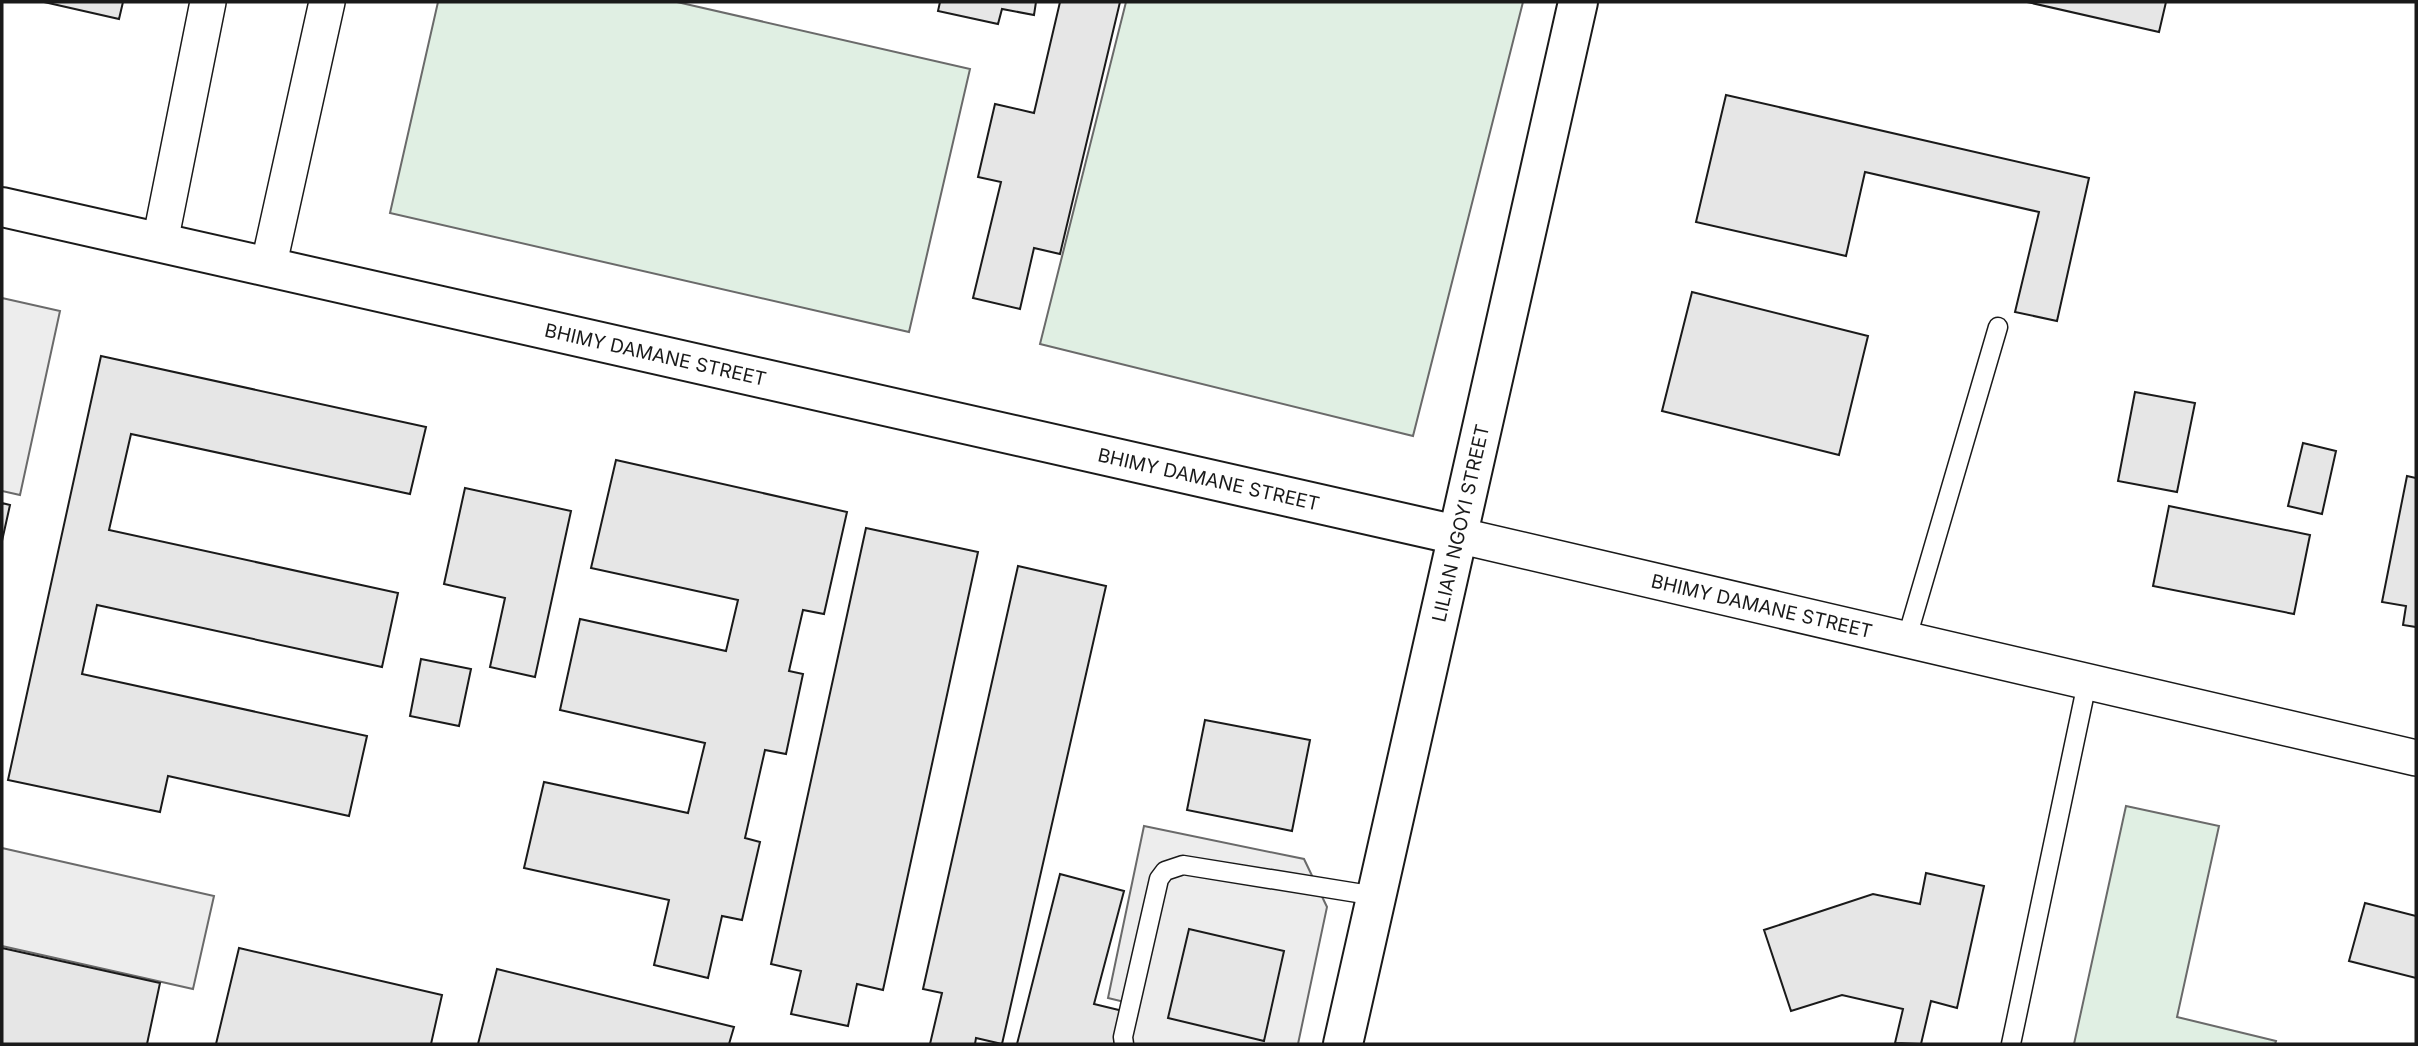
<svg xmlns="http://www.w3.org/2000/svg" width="2418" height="1046" viewBox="0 0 2418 1046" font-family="Inter,sans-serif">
	<rect width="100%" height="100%" fill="#fff"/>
	<path fill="#e0efe3" stroke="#6a6a6a" stroke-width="2" d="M438,2h239l293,67 -61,263 -519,-119z
		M1126,2h397l-110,434 -373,-92z
		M2126,806l93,20 -42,191 99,24 -1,3h-201z"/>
	<path fill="#ededed" stroke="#6a6a6a" stroke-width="2" d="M2,298l58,13 -40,184 -18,-4z
		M1144,826l160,33 23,48 -29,137h-169l8,-39 -29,-7z
		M2,848l212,48 -21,93 -191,-43z"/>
	<path fill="#e6e6e6" stroke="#1a1a1a" stroke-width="2" d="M44,2h79l-4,17z
		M940,2h96l-2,13 -32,-6 -4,15 -60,-13z
		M1060,2h60l-60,252 -26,-6 -14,61 -47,-11 28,-116 -23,-5 17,-73 39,9z
		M2027,2h139l-7,30z
		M1726,95l363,83 -32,143 -42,-9 24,-100 -174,-40 -19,84 -150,-34z
		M1692,292l176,44 -29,119 -177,-44z
		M101,356l325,71 -16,67 -279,-60 -22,96 289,63 -16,74 -285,-62 -15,69 285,62 -18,80 -181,-40 -8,36 -152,-32z
		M2135,392l60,11 -18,89 -59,-11z
		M2303,443l33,8 -14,63 -34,-8z
		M616,460l231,52 -23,102 -21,-4 -14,61 14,3 -17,80 -21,-4 -20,88 15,4 -18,78 -20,-4 -14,62 -54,-13 15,-65 -145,-32 20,-86 144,31 17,-70 -145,-33 20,-91 146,32 12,-51 -147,-32z
		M2407,476l9,2v149l-13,-2 3,-19 -24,-4z
		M465,488l106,23 -36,166 -45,-10 15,-69 -61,-14z
		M2,503l8,2 -8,36z
		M2169,506l141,29 -16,79 -141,-28z
		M866,528l112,24 -95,438 -26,-6 -9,42 -57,-12 10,-43 -30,-7z
		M1018,566l88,20 -104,458 -26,-6 -1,6h-45l12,-51 -19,-4z
		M421,659l50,10 -12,57 -49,-10z
		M1205,720l105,20 -18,91 -105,-21z
		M1926,873l58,13 -27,122 -26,-7 -10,43 -26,-1 8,-34 -61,-14 -51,16 -27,-81 109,-36 47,10z
		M1060,874l64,17 -30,113 29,7 -9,33h-97z
		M2365,903l51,13v62l-67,-17z
		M1189,929l95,22 -20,90 -96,-23z
		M2,948l158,35 -13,61h-145z
		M239,948l203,47 -11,49h-215z
		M497,969l237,58 -5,17h-251z"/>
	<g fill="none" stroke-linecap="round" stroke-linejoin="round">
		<defs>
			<path id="lane" d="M1906,641l92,-314
				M1124,1044l-1,-7 36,-158 6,-8 18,-6 193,31
				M2011,1044l76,-361"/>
			<g id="street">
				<path d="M160,242l48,-240"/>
				<path d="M268,268l59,-266"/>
				<path id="s1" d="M1457,535l959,223"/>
			</g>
			<g id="secondary">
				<path id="s2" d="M2,207l1455,328"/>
				<path id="s3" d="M1343,1044l235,-1042"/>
			</g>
		</defs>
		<use href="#lane" stroke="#1a1a1a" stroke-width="21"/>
		<use href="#street" stroke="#1a1a1a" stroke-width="38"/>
		<use href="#secondary" stroke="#1a1a1a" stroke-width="42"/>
		<use href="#lane" stroke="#fff" stroke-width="18"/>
		<use href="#street" stroke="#fff" stroke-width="35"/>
		<use href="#secondary" stroke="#fff" stroke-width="38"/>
	</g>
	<g text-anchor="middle" stroke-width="5" stroke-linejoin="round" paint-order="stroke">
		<g font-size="19" fill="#1a1a1a" stroke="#fff">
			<text dy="7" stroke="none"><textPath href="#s2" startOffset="670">BHIMY DAMANE STREET</textPath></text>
			<text dy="7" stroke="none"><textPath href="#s2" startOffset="1237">BHIMY DAMANE STREET</textPath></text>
			<text dy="7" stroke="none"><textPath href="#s3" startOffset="534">LILIAN NGOYI STREET</textPath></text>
			<text dy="7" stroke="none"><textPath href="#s1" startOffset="313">BHIMY DAMANE STREET</textPath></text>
		</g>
	</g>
	<rect width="2418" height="1046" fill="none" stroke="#1a1a1a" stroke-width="7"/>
</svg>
